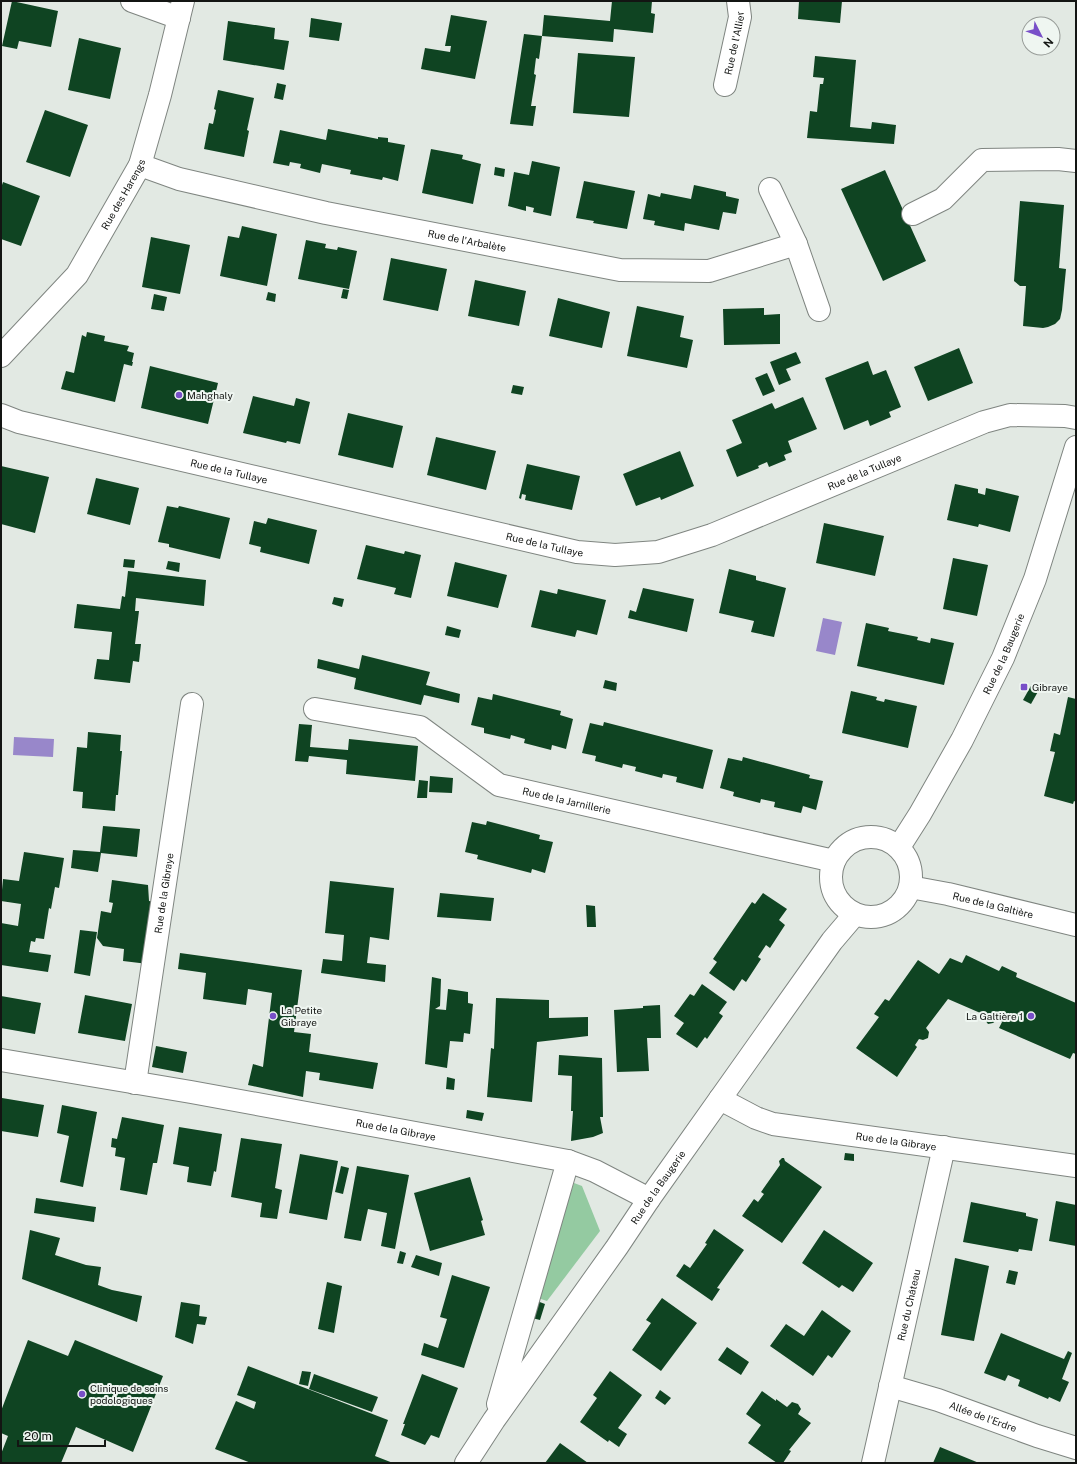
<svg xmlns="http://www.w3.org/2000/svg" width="1077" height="1464" viewBox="0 0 1077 1464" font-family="'Public Sans',sans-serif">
	<rect width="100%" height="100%" fill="#e2e9e3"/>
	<path fill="#94caa1" d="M574,1183l8,3 18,45 -53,70 -12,-4z"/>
	<path fill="#9887ca" d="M823,618l19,4 -7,33 -19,-4z
		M14,737l40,2 -1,18 -40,-2z"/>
	<path fill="#0f4422" d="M12,1l46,10 -7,36 -32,-6 -2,8 -15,-3z
		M612,1h40l-1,12 4,1 -2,19 -39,-4 -1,13 -71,-6 2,-21 66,6z
		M799,1h43l-2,22 -42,-4z
		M451,15l36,6 -12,58 -54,-10 4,-21 25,4 1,-6h-6z
		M311,18l31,5 -3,18 -30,-4z
		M228,21l47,7 -1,11 15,2 -5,29 -61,-10z
		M524,34l18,2 -3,23 -3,-1 -2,16 2,1 -5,31h5l-3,20 -23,-2z
		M79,38l42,10 -11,51 -42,-9z
		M578,53l57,4 -6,60 -56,-4z
		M815,56l41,4 -6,67 21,2 1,-7 24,3 -2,19 -87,-6 3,-27 7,1 3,-28h3l1,-6 -11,-1z
		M277,83l9,2 -3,15 -9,-2z
		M218,90l36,8 -7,32 2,1 -5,26 -40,-8 5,-26 4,1 3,-14 -2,-1z
		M45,110l43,15 -18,52 -44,-15z
		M328,129l50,10v-2l10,1v4l17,3 -7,36 -15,-4 -1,3 -32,-6 1,-4 -29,-6 -2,9 -20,-5 1,-4 -11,-2 -1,4 -16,-3 7,-33 46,10z
		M431,149l32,6 -1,4 19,5 -8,40 -51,-11z
		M532,161l28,6 -9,49 -18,-4 1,-4 -8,-2v5l-18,-5 6,-34 15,3z
		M495,167l10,2 -1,8 -10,-2z
		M885,170l41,91 -43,20 -42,-92z
		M584,181l51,10 -8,38 -34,-6 1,-2 -18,-3z
		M3,182l37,14 -19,50 -20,-7v-51z
		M694,185l32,7v4l13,3 -3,15 -13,-2 -4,18 -34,-7 -1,8 -30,-6 1,-4 -12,-2 5,-25 12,3 1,-4 30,6z
		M1020,201l44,4 -5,63 7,1 -4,41 -2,9 -5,5 -7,3 -5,1 -20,-2 3,-40h-6l-6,-5z
		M242,226l35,8 -10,52 -47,-10 8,-40 11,2z
		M151,237l39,8 -10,49 -38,-7z
		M306,240l20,4 -1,4 12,2 1,-3 19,4 -8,38 -51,-10z
		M391,258l56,11 -9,42 -55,-11z
		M475,280l51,11 -7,35 -51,-10z
		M343,289l6,1 -2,9 -6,-1z
		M268,292l8,2 -1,8 -9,-2z
		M154,294l13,3 -3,14 -13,-2z
		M558,298l52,14 -8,36 -53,-12z
		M637,306l47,10 -4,21 13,3 -6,28 -60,-12z
		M764,308v7l16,-1v30l-56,1 -1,-36z
		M87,332l18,4 -1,5 25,5 -2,5 7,2 -2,9h1l-1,4 -8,-2 -9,38 -54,-13 5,-18 8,2 8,-38 4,2z
		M959,348l14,35 -45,18 -14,-34z
		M796,352l5,11 -15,6 5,11 -12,5 -9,-23z
		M868,361l5,14 13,-5 15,37 -12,5 2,5 -21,9 -2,-6 -24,10 -19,-52z
		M150,366l68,17 -10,41 -67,-16z
		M767,373l8,18 -12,5 -8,-18z
		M513,385l11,2 -2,8 -11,-2z
		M253,396l41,10 2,-8 14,4 -10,42 -13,-3 -1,2 -43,-10z
		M803,397l14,32 -29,12 4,11 -8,3 2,5 -17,7 -2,-5 -9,4 1,2 -22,9 -11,-27 16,-7 -10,-23 40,-17 3,6z
		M348,413l55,13 -10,42 -55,-13z
		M436,437l60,14 -10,39 -59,-15z
		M680,451l14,35 -33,14 -1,-3 -24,9 -13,-32z
		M527,464l53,12 -8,34 -47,-10 1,-5 -4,-1 -1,5 -2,-1z
		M1,466l48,11 -14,56 -34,-9z
		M96,478l43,10 -9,37 -43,-11z
		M955,484l23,5v4l7,2 1,-7 33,8 -9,36 -31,-8 -1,3 -31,-7z
		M167,506l11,2 1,-2 51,12 -10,41 -51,-12v-3l-11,-2z
		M268,518l49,12 -8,34 -49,-12 1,-5 -12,-3 5,-23 12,3z
		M824,523l60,13 -9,40 -59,-13z
		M366,545l38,9 1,-3 16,4 -10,43 -17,-4 2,-6 -39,-9z
		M953,558l35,7 -11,51 -34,-7z
		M124,559l11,1 -1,8 -11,-1z
		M168,561l12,2 -1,9 -13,-3z
		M455,562l52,13 -9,33 -51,-12z
		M729,569l27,7v4l30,8 -12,49 -23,-5 3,-11 -35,-8z
		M128,571l78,9 -2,26 -68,-8 -1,13h4l-4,33h6l-2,18 -6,-1 -3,22 -36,-4 3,-20 12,1 3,-28 -38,-4 3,-24 43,5 2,-13 3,1z
		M643,588l51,11 -7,33 -59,-14 2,-8 6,2z
		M558,589l48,11 -9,35 -20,-5 -2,7 -44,-10 9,-37 17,4z
		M334,597l10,2 -2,8 -10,-3z
		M866,623l23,5 -1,3 30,6 -1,3 13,3 1,-5 23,5 -10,42 -87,-19z
		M447,626l14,4 -2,8 -14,-3z
		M362,655l68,17 -4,13 34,9 -1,9 -35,-8 -3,10 -67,-16 2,-11 -39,-10 1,-9 41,10z
		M605,680l12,3 -1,8 -13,-3z
		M1032,684l8,4 -9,16 -8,-4z
		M851,691l26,6 -1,3 8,2 1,-3 32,7 -9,42 -66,-15z
		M493,694l68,17 -1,4 13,4 -7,30 -14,-4 -1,5 -27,-7 1,-4 -14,-4 -1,4 -26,-6v-5l-13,-3 7,-28 14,3z
		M1068,697l8,2v103l-2,-1 -1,3 -29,-8 11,-44 -5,-1 4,-18 6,2z
		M604,722l109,28 -10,39 -27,-7 1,-5 -14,-3 -1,4 -27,-7 1,-4 -13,-3 -1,4 -27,-7 1,-5 -14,-3 8,-30 13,3z
		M299,724l13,1 -2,22 38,3 1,-11 69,7 -3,35 -69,-7 1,-14 -38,-4 -1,6 -13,-1z
		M88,732l33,3 -1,16h2l-4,44h-2l-1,16 -33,-3 1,-16 -10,-1 4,-44 10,1z
		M743,757l67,18 -1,3 14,3 -7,29 -13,-4 -2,7 -27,-6 1,-5 -14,-3 -1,4 -27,-7 1,-4 -14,-4 8,-30 14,3z
		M430,776l23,2 -1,15 -23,-1z
		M419,780l9,1 -1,17h-10z
		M487,821l53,14 -1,4 14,3 -8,31 -13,-4 -1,4 -54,-14 1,-4 -13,-3 7,-30 14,3z
		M103,826l37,3 -3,28 -36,-4 -3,19 -27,-4 2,-18 27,2z
		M24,852l40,6 -5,30 -4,-1 -4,22 -2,-1 -5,31 -8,-1 -1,4 -4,-1 -2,11 22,3 -3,17 -47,-7v-42l17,3 3,-22 -20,-3 2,-22 16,2z
		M112,880l36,5 1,16 8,1 -9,62 -25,-3 1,-12 -21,-3 -6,-8 4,-27 10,2 2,-10 -4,-1z
		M330,881l64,7 -5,52 -19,-3 -3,26 19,2 -1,17 -64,-9 2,-14 19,2 2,-26 -19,-2z
		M440,893l54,5 -3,23 -54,-4z
		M763,893l24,16 -8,11 6,5 -15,23 -4,-3 -8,12 3,2 -15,23 -4,-3 -8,12 -25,-18 8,-11 -4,-3 39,-57 3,2z
		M586,905l9,1 1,21h-9z
		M80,930l17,2 -7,44 -16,-3z
		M180,953l122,17 -8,62 17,2 -2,18 69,11 -5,26 -54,-9 1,-7 -14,-2 -3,26 -55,-12 5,-21 10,3 9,-74 -24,-4 -2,16 -43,-6 3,-26 -28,-4z
		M966,955l33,16 3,-5 15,7 -1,4 60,26v51l-3,-1 -3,6 -71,-31 3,-6 -5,-2 -4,3 -5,1 -3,-4v-5l-37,-16 -22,29 3,4 -1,6 -5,2 -4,-1 -4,6 2,2 -20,30 -41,-29 23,-31 -5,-3 11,-15 4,2 29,-41 21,14 11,-16 12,5z
		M432,977l9,2 -1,27 -5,3 11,1 2,-21 20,3v11l5,1 -3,30 -6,-1 -1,9 -13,-1 -3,27 -22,-4z
		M702,984l25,18 -8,11 4,3 -16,23 -2,-2 -8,11 -21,-14 8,-11 -10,-7 16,-22 4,2z
		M85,995l47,9 -7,37 -47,-8z
		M1,996l40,7 -6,31 -34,-6z
		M496,998l53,2v18l39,-1v19l-51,6 -5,60 -45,-5 4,-49 3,1z
		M660,1005l1,33h-14l2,33 -32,1 -3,-62 29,-2v-2z
		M156,1046l31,6 -4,21 -31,-6z
		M559,1055l43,3 1,59h-3l3,16 -10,4 -22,4 2,-30h-2l1,-35 -14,-1z
		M447,1077l8,2 -1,11 -8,-1z
		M2,1098l42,7 -6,32 -37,-6v-25z
		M62,1105l35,7 -14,75 -23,-5 9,-46 -12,-3z
		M467,1110l17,3 -2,8 -16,-3z
		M122,1117l42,8 -7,38h-4l-6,32 -27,-5 5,-32 -10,-2 1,-8 -5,-1 1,-9 5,1z
		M179,1127l43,7 -6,38 -2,-1 -3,15 -24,-4 2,-15 -16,-3z
		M241,1138l41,6 -7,44 7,2 -5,29 -17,-2 2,-14 -31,-6z
		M845,1153l9,1v7l-10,-1z
		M300,1154l38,7 -11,59 -38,-7z
		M782,1158h2l1,3 37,26 -40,56 -40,-27 12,-17 4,3 6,-8 -3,-2 19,-27 -1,-4z
		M341,1166l8,2 -6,26 -8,-2z
		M357,1166l52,9 -14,74 -14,-3 6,-33 -19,-4 -7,32 -17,-3z
		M470,1177l13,43 -2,1 4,14 -55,16 -16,-58z
		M36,1198l60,9 -2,15 -60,-9z
		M1056,1201l20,4v41l-27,-5z
		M971,1202l55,11v3l12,3 -6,32 -13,-2 -1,3 -55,-10z
		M714,1229l30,21 -27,38 3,1 -8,12 -36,-25 8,-12 6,4 17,-24 -2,-1z
		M30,1230l30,8 -5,17 31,10 15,2 -3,18 14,5 30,6 -5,26 -115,-43z
		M824,1230l49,33 -20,29 -11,-7 -3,3 -37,-25z
		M400,1251l6,2 -3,11 -6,-1z
		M416,1255l26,8 -3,13 -28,-9z
		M955,1258l34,8 -15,75 -33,-6z
		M1009,1270l9,2 -3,13 -9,-2z
		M452,1275l38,12 -26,81 -43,-13 3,-12 14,5 9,-29 -7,-2z
		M327,1282l15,4 -8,47 -16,-4z
		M662,1298l35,25 -36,48 -29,-21 19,-27 -5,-3z
		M537,1301l8,3 -5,16 -8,-2z
		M181,1302l19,3 -1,11 8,1 -2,8 -8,-1 -4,20 -18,-7z
		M822,1310l29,21 -19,27 -4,-3 -15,21 -43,-30 16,-22 18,12z
		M1001,1333l63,26 4,-8 4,2 -10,26 7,3 -9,20 -11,-5 -1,2 -30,-13 2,-6 -12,-5 -3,6 -21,-8z
		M28,1340l40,16 7,-16 88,36 -30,76 -57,-25 -15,36h-60v-9l7,-18 -7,-3v-22z
		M727,1347l22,15 -8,13 -23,-15z
		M248,1366l140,54 -13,36 18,7h-142l-36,-14 21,-48 18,8 2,-7 -19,-7z
		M302,1371l9,1 -3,14 -9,-2z
		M610,1371l32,24 -24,33 9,6 -8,13 -10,-7 -1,2 -28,-20 17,-24 -4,-3z
		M314,1374l64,23 -6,15 -63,-23z
		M422,1374l36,14 -19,50 -8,-3 -6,10 -24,-10 4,-11h-2z
		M660,1390l11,8 -6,7 -10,-7z
		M762,1391l14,10v-2l11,8 5,-5 6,2 3,5 -3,5 13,9 -22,27 2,1 -8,12h-6l-29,-20 13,-18 -15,-11z
		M560,1443l28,20h-43z
		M940,1447l39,16h-46z"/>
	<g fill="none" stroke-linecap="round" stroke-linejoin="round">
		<defs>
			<g id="minor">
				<path d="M132,1l47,17"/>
				<path id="s1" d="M725,85l15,-68 -2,-16"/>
				<path id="s2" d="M140,165l39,14 147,34 294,57 89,1 87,-27 23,66"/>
				<path d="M770,189l26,55"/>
				<path d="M913,214l30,-15 39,-39 76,-1 18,2"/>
				<path id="s3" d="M1,356l76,-81 63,-110 20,-70 23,-94"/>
				<path id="s4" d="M1,415l18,7 558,130 38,3 43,-3 54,-17 272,-113 26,-7 55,1 11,2"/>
				<path id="s5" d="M315,709l105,18 79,58 335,76"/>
				<circle cx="871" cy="877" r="40"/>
				<path id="s6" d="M899,847l21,-33 42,-74 41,-82 32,-79 41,-132"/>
				<path id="s7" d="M910,887l38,7 128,31"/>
				<path id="s8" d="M1,1060l190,32 377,69 27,10 54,28"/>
				<path id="s9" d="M135,1083l57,-379"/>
				<path id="s10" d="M720,1099l36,19 17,6 303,42"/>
				<path id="s11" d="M890,1386l48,14 99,36 39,12"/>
				<path d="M498,1404l70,-243"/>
				<path id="s12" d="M466,1463l28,-43 123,-173 32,-48 183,-258 23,-27"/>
				<path id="s13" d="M873,1463l71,-316"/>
			</g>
		</defs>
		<use href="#minor" stroke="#7f8580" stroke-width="24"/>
		<use href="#minor" stroke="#fff" stroke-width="22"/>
	</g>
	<g fill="#784fc8" stroke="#eff6f1" stroke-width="1.5">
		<circle cx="179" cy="395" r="4"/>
		<rect x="1020" y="683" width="8" height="8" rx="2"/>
		<circle cx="273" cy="1016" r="4"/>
		<circle cx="1031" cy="1016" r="4"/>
		<circle cx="82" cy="1394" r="4"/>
	</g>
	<g text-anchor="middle" stroke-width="4" stroke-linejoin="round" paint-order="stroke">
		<g font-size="10" fill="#131513" stroke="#eff6f1">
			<text dy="4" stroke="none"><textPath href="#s1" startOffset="43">Rue de l'Allier</textPath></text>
			<text dy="4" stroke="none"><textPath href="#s3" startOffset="204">Rue des Harengs</textPath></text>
			<text dy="4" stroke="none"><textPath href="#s2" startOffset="336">Rue de l'Arbalète</textPath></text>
			<text dy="4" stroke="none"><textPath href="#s4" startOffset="235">Rue de la Tullaye</textPath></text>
			<text dy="4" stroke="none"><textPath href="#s4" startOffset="895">Rue de la Tullaye</textPath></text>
			<text dy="4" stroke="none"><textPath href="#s4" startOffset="559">Rue de la Tullaye</textPath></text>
			<text dy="4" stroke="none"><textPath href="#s6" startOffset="220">Rue de la Baugerie</textPath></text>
			<text dy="4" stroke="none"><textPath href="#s5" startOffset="274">Rue de la Jarnillerie</textPath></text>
			<text dy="4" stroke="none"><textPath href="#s9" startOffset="192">Rue de la Gibraye</textPath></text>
			<text dy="4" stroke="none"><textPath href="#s7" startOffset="85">Rue de la Galtière</textPath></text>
			<text dy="4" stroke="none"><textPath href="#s8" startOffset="401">Rue de la Gibraye</textPath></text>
			<text dy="4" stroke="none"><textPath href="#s10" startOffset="183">Rue de la Gibraye</textPath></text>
			<text dy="4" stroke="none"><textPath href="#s12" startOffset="336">Rue de la Baugerie</textPath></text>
			<text dy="4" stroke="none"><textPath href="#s13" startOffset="162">Rue du Château</textPath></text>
			<text dy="4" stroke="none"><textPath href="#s11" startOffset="98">Allée de l'Erdre</textPath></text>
		</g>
		<g font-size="10" fill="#131513" stroke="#eff6f1" text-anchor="start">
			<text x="187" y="399">Mahghaly</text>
			<text x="1032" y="691">Gibraye</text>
			<text x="281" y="1014">La Petite<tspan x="281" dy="12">Gibraye</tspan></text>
			<text x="1023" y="1020" text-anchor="end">La Galtière 1</text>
			<text x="90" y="1392">Clinique de soins<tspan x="90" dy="12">podologiques</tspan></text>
		</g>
	</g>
	<rect width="1077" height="1464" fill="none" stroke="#131513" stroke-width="4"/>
	<g transform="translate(1041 36) rotate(132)"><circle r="19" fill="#eff6f1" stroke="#979c98"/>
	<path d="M0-3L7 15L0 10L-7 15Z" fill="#784fc8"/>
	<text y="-6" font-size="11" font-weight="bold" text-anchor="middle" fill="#131513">N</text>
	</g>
	<path d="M18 1440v6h87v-6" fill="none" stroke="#131513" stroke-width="2"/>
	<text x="24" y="1440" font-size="12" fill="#131513" stroke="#eff6f1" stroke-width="3" paint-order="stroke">20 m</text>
</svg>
